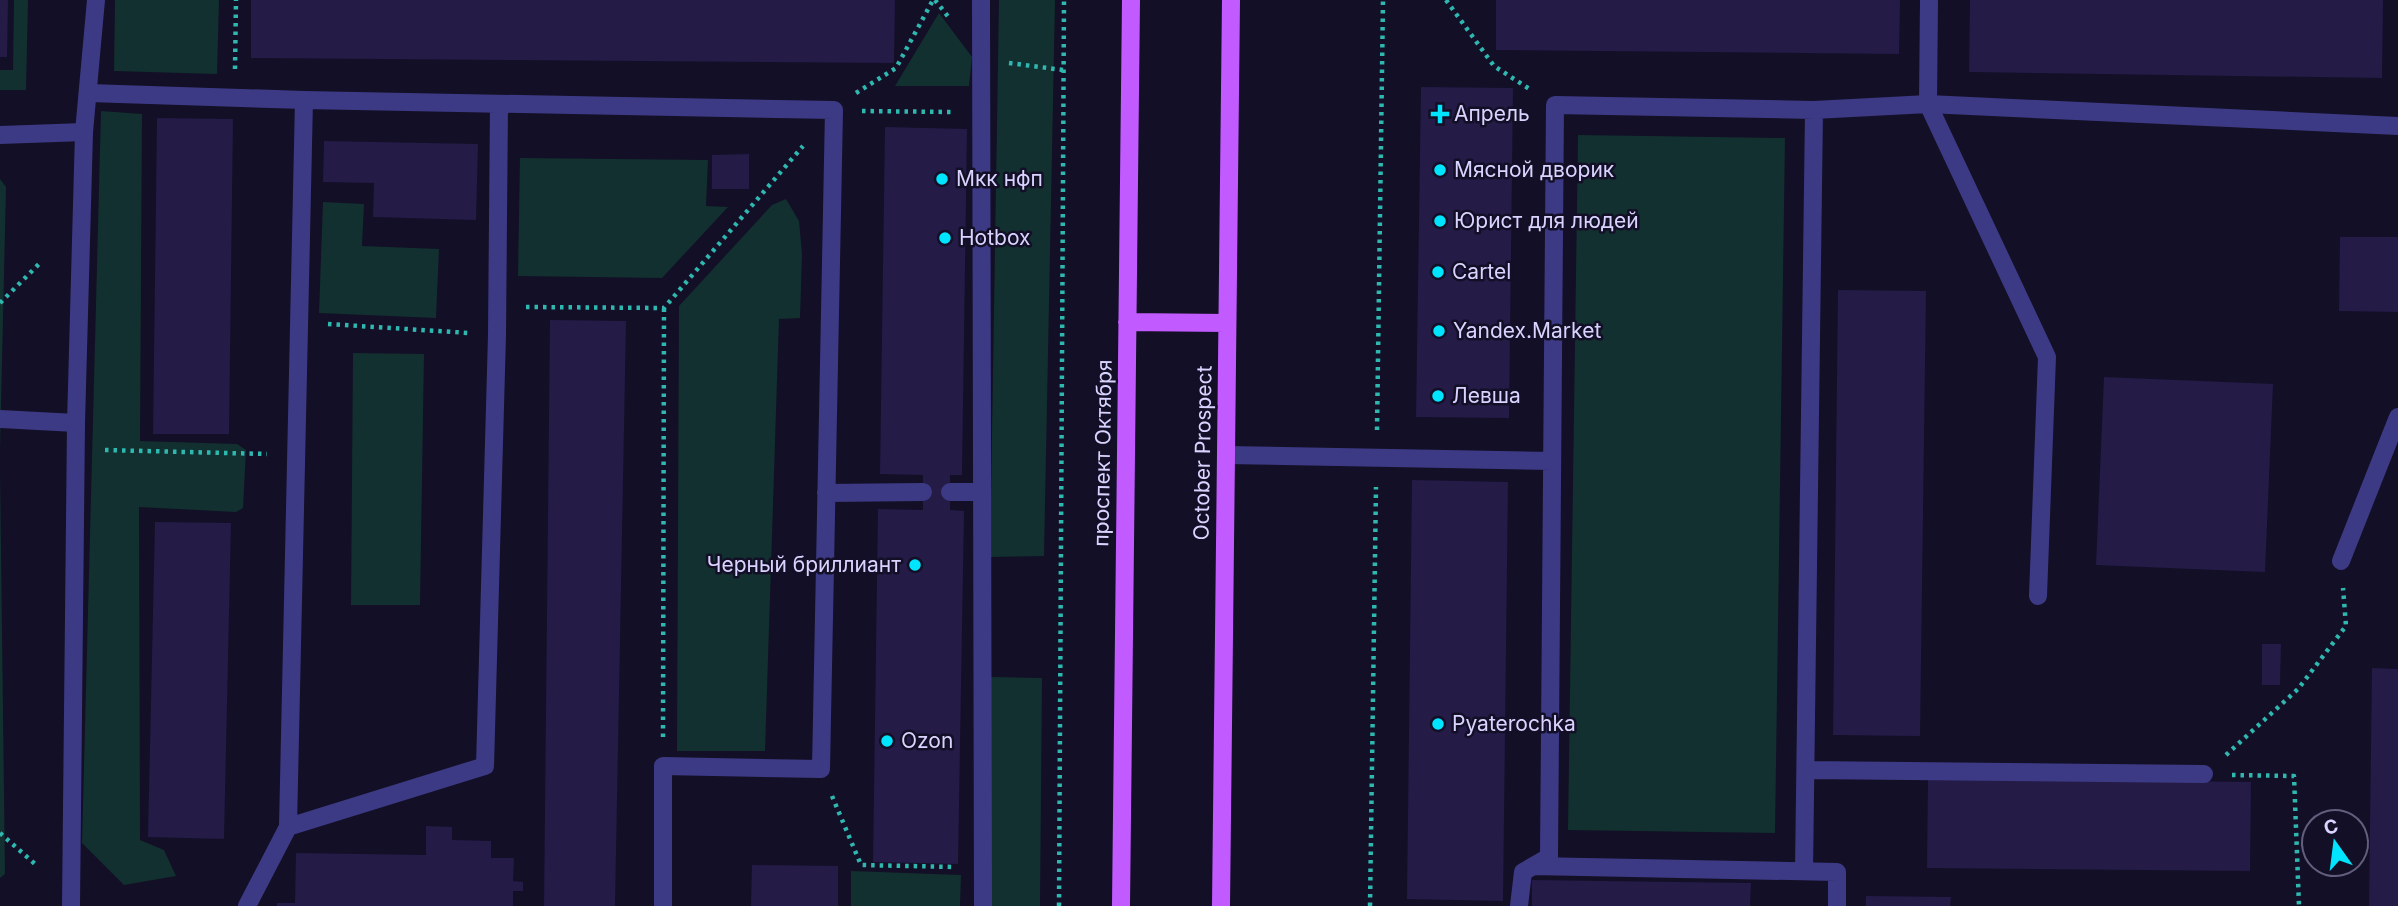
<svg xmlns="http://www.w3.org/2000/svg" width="2398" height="906" viewBox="0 0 2398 906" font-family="Inter,sans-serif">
	<rect width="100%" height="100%" fill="#130f26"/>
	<path fill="#12302f" d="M14,0h14l-2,90h-26v-20h13z
		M115,0h104l-2,74 -103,-3z
		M999,0h56l-11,556 -54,1z
		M939,13l33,44 -3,29h-74z
		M101,111l41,3 -2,327 97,3 9,6 -3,58 -7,4 -97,-5 1,333 24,10 12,26 -52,9 -42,-42z
		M1578,135l207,3 -10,695 -207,-3z
		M520,158l188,2 -2,46 22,1 -66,71 -144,-2z
		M0,179l6,8 -6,263z
		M786,199l13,22 3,33 -2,64 -21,1 -14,432h-88l2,-445 93,-101z
		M323,202l41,2 -2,42 77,3 -3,69 -117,-5z
		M353,353l71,1 -4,251h-69z
		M0,469l5,405 -5,4z
		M991,677l51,1 -2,228h-49z
		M851,871l110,4 -1,31h-109z"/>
	<path fill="#241b47" d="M0,0h8l-1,57h-7z
		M251,0h644l-1,63 -643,-5z
		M1496,0h404l-1,54 -403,-4z
		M1970,0h413l-1,78 -413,-6z
		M1421,87l92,1 -4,330 -93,-1z
		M157,118l76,1 -4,315h-76z
		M885,127l82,2 -5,346h-12v35l14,1 -6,353 -85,-2 5,-353 45,1v-35l-43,-1z
		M324,141l154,3 -2,76 -103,-3 1,-34 -51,-1z
		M749,154v35h-37v-34z
		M2340,237h58v75l-59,-1z
		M1838,290l88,1 -6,445 -87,-1z
		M550,320l76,1 -11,585h-71z
		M2104,377l169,7 -8,188 -169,-7z
		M1412,480l96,2 -5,419 -96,-2z
		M155,522l76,1 -7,316 -76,-2z
		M2262,644h19l-1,41h-18z
		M2372,668l26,1v237h-29z
		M1928,778l323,4 -1,89 -323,-3z
		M426,826l26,1v13l39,1v17h23l-1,23 10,1v9h-10v15h-236v-3h18l1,-50 130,2z
		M752,865l86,1v40h-87z
		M1532,880l219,3 -1,23h-218z
		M1866,896l85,1 -1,9h-84z"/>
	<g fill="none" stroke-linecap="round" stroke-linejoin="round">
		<path stroke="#2fb8b0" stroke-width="4.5" stroke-dasharray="3.5 5" stroke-linecap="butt" d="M935,0l15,19
			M1446,0l48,66 37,24
			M1009,63l54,7
			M235,69l1,-69
			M856,93l40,-25 37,-68
			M862,111l90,1
			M0,303l42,-42
			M526,307l138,1 139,-162
			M328,324l141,9
			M1377,430l6,-430
			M105,450l162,4
			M663,737l1,-429
			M2226,755l72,-66 48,-63 -3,-38
			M2232,775l62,1 5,130
			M832,796l29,69 95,2
			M0,833l35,31
			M1059,906l5,-906
			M1370,906l6,-419"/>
		<path stroke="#3d3a85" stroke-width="18" d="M981,0l2,906
			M89,93l215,7 530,10 -13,659 -158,-3v140
			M0,135l84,-3
			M0,419l76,4
			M1226,455l326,6
			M950,492h32
			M826,493l97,-1
			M2341,561l57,-144
			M2038,596l9,-239 -119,-253 470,22
			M1806,770l398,4
			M288,827l197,-61 12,-431 2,-231
			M1533,866l304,6v34
			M1804,871l10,-761
			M247,906l41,-79 16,-727
			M1519,906l4,-34 26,-15 6,-752 259,5 114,-6 1,-104"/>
		<path stroke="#3d3a85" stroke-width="18" d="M71,906l5,-483 8,-291 12,-132"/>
		<path stroke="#c25bff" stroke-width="18" d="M1127,322l100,1
			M1121,906l10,-906
			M1221,906l10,-906"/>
	</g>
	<g fill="#00e5ff" stroke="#130f26" stroke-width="2.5">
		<path d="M1436.5 103.5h7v7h7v7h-7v7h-7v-7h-7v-7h7z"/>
		<circle cx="1440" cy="170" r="7"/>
		<circle cx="942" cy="179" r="7"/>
		<circle cx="1440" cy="221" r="7"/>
		<circle cx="945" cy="238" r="7"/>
		<circle cx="1438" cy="272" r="7"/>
		<circle cx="1439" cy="331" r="7"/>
		<circle cx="1438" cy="396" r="7"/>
		<circle cx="915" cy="565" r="7"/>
		<circle cx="1438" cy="724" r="7"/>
		<circle cx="887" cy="741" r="7"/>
	</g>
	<g text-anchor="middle" stroke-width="5" stroke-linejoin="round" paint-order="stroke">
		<g font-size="21" fill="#d9d4ff" stroke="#130f26" text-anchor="start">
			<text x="1454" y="121">Апрель</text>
			<text x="1454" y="177">Мясной дворик</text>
			<text x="956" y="186">Мкк нфп</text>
			<text x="1454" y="228">Юрист для людей</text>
			<text x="959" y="245">Hotbox</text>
			<text x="1452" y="279">Cartel</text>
			<text x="1453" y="338">Yandex.Market</text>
			<text x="1452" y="403">Левша</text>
			<text x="901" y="572" text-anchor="end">Черный бриллиант</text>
			<text x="1452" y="731">Pyaterochka</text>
			<text x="901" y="748">Ozon</text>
		</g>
		<g font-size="21" fill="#d9d4ff" stroke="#130f26">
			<text transform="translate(1103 453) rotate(-89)" y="7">проспект Октября</text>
			<text transform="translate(1203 453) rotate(-89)" y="7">October Prospect</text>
		</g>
	</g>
	<g transform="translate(2335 843) rotate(346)"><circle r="33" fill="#130f26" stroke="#625e7d" stroke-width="2"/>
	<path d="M0-5L12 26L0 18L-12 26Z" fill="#00e5ff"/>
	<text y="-10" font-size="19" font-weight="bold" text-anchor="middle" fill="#d9d4ff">С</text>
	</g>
</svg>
